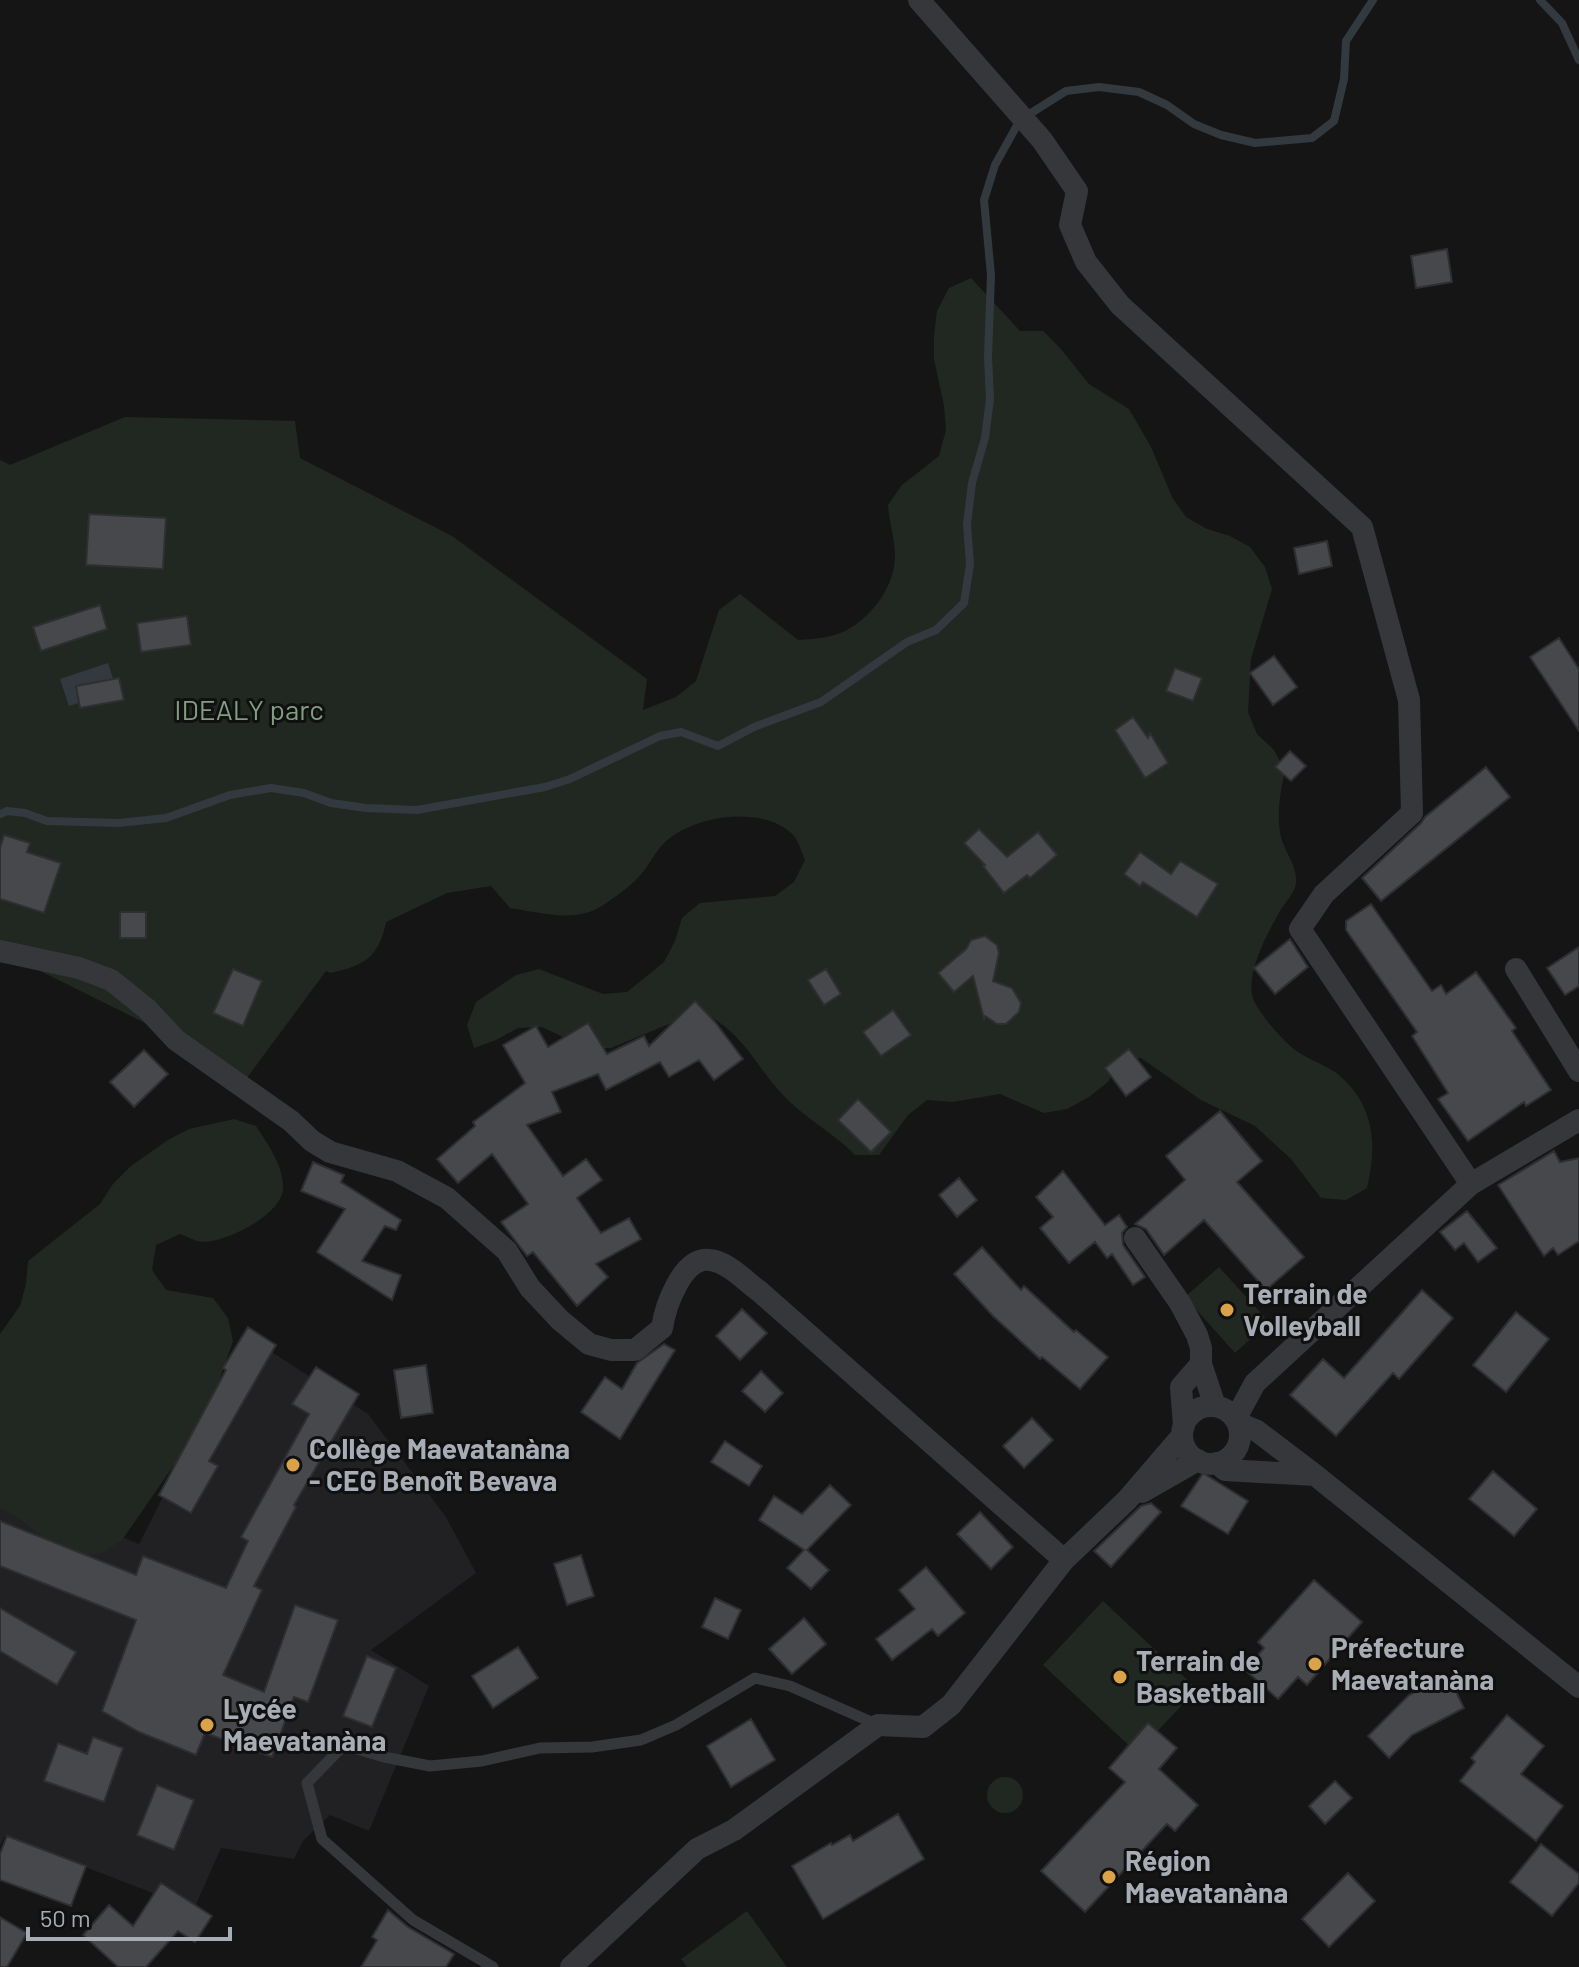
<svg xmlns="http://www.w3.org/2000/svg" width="1579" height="1967" viewBox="0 0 1579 1967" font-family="Barlow,sans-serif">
	<rect width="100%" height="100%" fill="#151516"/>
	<path fill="#212123" d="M245,1335l123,79 78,103 30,56 -105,77 58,36 -60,145 -39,-16 -27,26 -9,18 -73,-11 -27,61 -189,-73 -5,9v-358l139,57z"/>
	<path fill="#212822" d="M971,278l49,53h23l17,17 29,36 40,25 22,38 21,50 14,20 21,12 23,7 20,11 15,20 7,22 -21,70 -3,53 9,22 17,16 11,21c-5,20 -10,53 -2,72 5,14 14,24 13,40 -1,9 -10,19 -15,26 -12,22 -38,67 -27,92 8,16 33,46 49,54 11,7 27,12 37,21 35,31 37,69 27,112l-21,12 -25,-2 -30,-39 -36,-33 -54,-26 -60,-42 -25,1 -7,22 -20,16 -22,12 -23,4 -44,-19 -48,8 -25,-2 -19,15 -29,40h-24c-22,-23 -51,-37 -73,-61 -30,-33 -35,-56 -77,-81l-24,6 -70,29h-25l-44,-21 -24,1 -22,12 -22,8 -7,-23 9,-23 40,-27 23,-6 64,25 24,-2 37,-30 11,-21 7,-23 18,-15 75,-7 19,-14 11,-22c-3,-7 -6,-17 -10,-23 -27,-31 -90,-23 -121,-2 -15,9 -21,24 -31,37 -9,12 -30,27 -43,35 -27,16 -61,5 -90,1l-19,-22 -44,7 -61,29c-7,36 -23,44 -56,51l-4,-2 -88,119 -73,-57 -165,-82v-491l10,5 115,-48 170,4 5,37 152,78 195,143 -4,31 33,-13 20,-16 23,-71 21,-16 58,46c16,-1 34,-2 49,-10 27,-15 48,-45 48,-75 0,-16 -6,-33 -7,-50l14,-20 37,-29 7,-26 -2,-24 -10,-47v-24l3,-24 12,-23z
		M234,1119l22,7c12,19 28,40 27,63 -2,26 -56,53 -80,53 -7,0 -16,-6 -23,-8l-24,11 -4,25 14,20 47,8 15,20 5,23 -16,46 -36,68 -59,85 -20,13 -23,3 -23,-7 -37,-31 -19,-10v-174l20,-28 6,-22 2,-23 72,-57 13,-20 18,-18 37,-26 21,-11z
		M1219,1267l50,55 -34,31 -50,-56z
		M1103,1601l94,88 -60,64 -94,-88z
		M987 1795a18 18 0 1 1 36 0a18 18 0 1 1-36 0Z
		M747,1911l40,56h-100l-6,-8z"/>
	<path fill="#323a3f" d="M108,663l9,28 -48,15 -9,-27z"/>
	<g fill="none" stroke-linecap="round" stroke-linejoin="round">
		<path stroke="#323a3f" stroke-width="8" d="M1540,0l22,23 17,37
			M0,814l7,-3 18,2 22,8 72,2 47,-5 64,-23 41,-7 33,5 27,10 35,5 51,2 128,-23 25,-8 90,-43 21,-4 37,14 36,-19 67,-25 86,-60 29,-12 28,-27 6,-39 -3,-40 5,-41 13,-45 5,-39 -2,-42 3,-82 -7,-75 11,-35 25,-45 46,-29 33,-4 40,5 28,13 27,19 27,11 34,8 57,-5 22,-17 10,-42 2,-38 27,-41"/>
	</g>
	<path fill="#47484b" stroke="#2f2f32" stroke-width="2" d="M1447,249l5,33 -36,6 -5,-32z
		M89,514l77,4 -3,51 -77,-4z
		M1327,541l5,25 -33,8 -5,-26z
		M100,605l7,24 -66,22 -8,-24z
		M187,616l4,29 -50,7 -4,-29z
		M1559,638l20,31v62l-49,-74z
		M1274,656l23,31 -24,18 -23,-32z
		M1175,668l27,10 -9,23 -27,-10z
		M119,678l5,22 -44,8 -4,-22z
		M1133,717l15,21 2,-5 18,30 -23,15 -30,-48z
		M1290,751l16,15 -15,15 -16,-14z
		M1486,767l24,30 -129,104 -19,-23 59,-55 4,-6z
		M979,829l28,28 31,-25 19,23 -27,23 -3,-3 -23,18 -21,-27 2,-1 -21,-22z
		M4,835l26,8 -3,9 34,11 -17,50 -44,-14v-51z
		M1140,852l31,22 9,-13 38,23 -21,33 -54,-35 -3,4 -16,-12z
		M1371,904l61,87 9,-6 5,9 30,-22 40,56 -4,3 39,59 -25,16 -2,-4 -56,39 -30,-42 10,-6 -36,-57 5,-4 -71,-102v-9z
		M120,912h26v26h-26z
		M985,936l12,9 2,8 -6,28 19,7 9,15 -2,9 -13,12h-9l-12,-8 -1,3 -11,-43 -19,16 -16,-19 28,-24 5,-9z
		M1290,939l18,28 -33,27 -21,-26z
		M1579,947v39l-14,9 -18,-27z
		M233,969l29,12 -19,45 -30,-13z
		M826,969l15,25 -17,11 -16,-25z
		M695,1001l20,21 28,37 -29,21 -15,-20 -30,17 -9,-15 -54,28 -8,-16 -46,18 9,20 -34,13 36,51 23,-17 16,21 -25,18 24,35 28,-15 12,21 -45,25 12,13 -31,29 -44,-54 -6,4 -26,-34 27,-18 -36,-50 -34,29 -21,-24 38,-33 -2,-4 52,-39 -22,-38 33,-19 12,21 40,-24 19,31 37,-18 5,10z
		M893,1010l18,25 -30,21 -18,-24z
		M1129,1049l22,28 -25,19 -21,-28z
		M144,1050l24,24 -34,33 -24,-25z
		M858,1099l33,33 -20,20 -33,-32z
		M1220,1111l42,50 -25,21 67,75 -38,33 -62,-70 -40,35 -18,-26 -11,-5 50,-44 -19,-24z
		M1554,1151l6,11 19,-4v83l-21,14 -5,-7 -9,8 -46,-71z
		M313,1162l31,13 -3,7 60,38 -5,10 -11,-4 -23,35 39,14 -9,25 -75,-48 28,-43 -44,-18z
		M1063,1171l42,54 14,-10 8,12 -5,6 1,12 22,32 -12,8 -21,-31 -5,4 -12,-16 -26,21 -29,-35 13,-11 -17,-20z
		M959,1178l18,22 -20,17 -18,-22z
		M1467,1211l30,37 -19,14 -14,-19 -9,7 -15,-18z
		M982,1247l39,43 3,-4 50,46 2,-2 32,27 -28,32 -38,-32 -2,2 -47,-43 -39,-42z
		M1422,1290l31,28 -54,61 -6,-6 -57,63 -46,-41 33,-36 21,19z
		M742,1309l25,24 -27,27 -24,-24z
		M1516,1312l33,27 -43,53 -33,-27z
		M248,1327l28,18 -67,116 9,5 -27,47 -32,-18 67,-125 -3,-2z
		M664,1344l11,6 -55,89 -39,-27 24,-35 17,12 15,-26z
		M426,1365l7,48 -32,5 -7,-48z
		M316,1367l43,27 -65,111 2,2 -42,79 8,4 -39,85 41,17 31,-87 43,15 -30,82 -14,-5 -22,60 -67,-24 -9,22 -57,-23 -37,-21 34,-91 -136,-54v-45l136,54 7,-19 83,32 22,-47 -7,-4 68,-123 -17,-10z
		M761,1371l22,22 -18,19 -23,-21z
		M1032,1418l21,22 -29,28 -21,-22z
		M725,1441l37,25 -13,20 -38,-24z
		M1493,1471l44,38 -23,27 -45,-37z
		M1203,1473l45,28 -20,33 -47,-28z
		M830,1485l21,20 -44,45 22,20 -18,19 -24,-21 17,-18 -45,-30 15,-24 28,18z
		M1151,1503l10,9 -50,55 -17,-16 47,-45z
		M980,1512l33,35 -22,22 -34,-35z
		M581,1555l13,41 -27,9 -13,-41z
		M926,1567l39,46 -27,23 -6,-7 -40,31 -16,-21 39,-30 -16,-19z
		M1314,1580l48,42 -55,63 -9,-8 -20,22 -33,-29 19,-22 -6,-6z
		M715,1598l26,12 -13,29 -26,-12z
		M0,1608l76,44 -19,33 -57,-34z
		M804,1618l22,26 -34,30 -23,-25z
		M518,1647l20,31 -45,30 -21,-32z
		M367,1656l29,12 -24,59 -29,-11z
		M1448,1675l16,33 -52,27 -23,23 -21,-22 41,-41z
		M1507,1715l37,31 -23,28 42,32 -27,35 -76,-60 15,-19 -4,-4z
		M751,1719l24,41 -44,27 -24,-41z
		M1148,1723l29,25 -18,21 39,36 -23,26 -8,-7 -82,88 -44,-41 84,-89 -16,-14z
		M93,1737l30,11 -19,54 -60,-21 14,-38 29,11z
		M1335,1781l17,17 -27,26 -16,-18z
		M157,1785l37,15 -20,50 -37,-15z
		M898,1814l26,45 -101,60 -31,-53 39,-23 1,2 18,-10 3,6z
		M7,1836l79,30 -15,40 -71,-26v-26z
		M1541,1844l38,30v9l-27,33 -42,-34z
		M1348,1873l27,28 -46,46 -27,-28z
		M161,1883l51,33 -17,26 -17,-11 -32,36h-28l-35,-32 26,-30 24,21z
		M388,1910l20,17 46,27 -8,13h-85l16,-27 -5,-3z
		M0,1917l27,16 -20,34h-7z"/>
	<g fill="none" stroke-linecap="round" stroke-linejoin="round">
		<path stroke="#36373b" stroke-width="11" d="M493,1967l-80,-47 -91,-81 -15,-56 37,-38 40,12 46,9 52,-5 58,-13 52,-1 49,-7 35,-15 79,-47 35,8 88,39"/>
		<path stroke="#36373b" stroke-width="22" d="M919,0l123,140 35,51 -7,34 16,37 34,43 242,222 47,173 3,113 -88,81 -24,35 171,255
			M0,951l79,17 32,12 36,29 29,31 115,81 21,20 18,11 67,19 50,27 60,53 23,37 30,32 29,24 22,6h24l27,-22c3,-20 20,-72 48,-68 18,2 35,21 49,31l305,269
			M1516,969l63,102
			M1135,1238l45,65 17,32 4,13v16l14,42
			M1182 1435a29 29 0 1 1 58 0a29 29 0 1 1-58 0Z
			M1236,1418l19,-35 216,-199 108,-64
			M1238,1423l19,8 58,44 264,212
			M1184,1426l-3,-39 20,-23
			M1217,1463l8,7 90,5
			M1142,1492l56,-32
			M571,1967l126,-118 37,-19 144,-105 45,2 28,-22 113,-145 63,-60 55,-64"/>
	</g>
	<g fill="#daa249" stroke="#101011" stroke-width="3">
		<circle cx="1227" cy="1310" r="8"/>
		<circle cx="293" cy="1465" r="8"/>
		<circle cx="1315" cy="1664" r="8"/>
		<circle cx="1120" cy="1677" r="8"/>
		<circle cx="207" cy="1725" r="8"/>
		<circle cx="1109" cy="1877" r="8"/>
	</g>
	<g text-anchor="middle" stroke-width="6" stroke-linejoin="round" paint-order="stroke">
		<g font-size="28" fill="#829d82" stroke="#101011">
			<text x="249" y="720">IDEALY parc</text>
		</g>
		<g font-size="28" font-weight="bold" fill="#a8adb5" stroke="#101011" text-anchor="start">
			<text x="1243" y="1304">Terrain de<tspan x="1243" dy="32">Volleyball</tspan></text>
			<text x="309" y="1459">Collège Maevatanàna<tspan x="309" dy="32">- CEG Benoît Bevava</tspan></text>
			<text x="1331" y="1658">Préfecture<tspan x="1331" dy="32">Maevatanàna</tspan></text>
			<text x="1136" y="1671">Terrain de<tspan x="1136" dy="32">Basketball</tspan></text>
			<text x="223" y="1719">Lycée<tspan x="223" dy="32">Maevatanàna</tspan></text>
			<text x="1125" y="1871">Région<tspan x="1125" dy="32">Maevatanàna</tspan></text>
		</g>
	</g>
	<path d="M28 1927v12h202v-12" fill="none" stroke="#a8adb5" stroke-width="4"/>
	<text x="40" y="1927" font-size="24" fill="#a8adb5" stroke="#101011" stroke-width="6" paint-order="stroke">50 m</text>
</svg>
